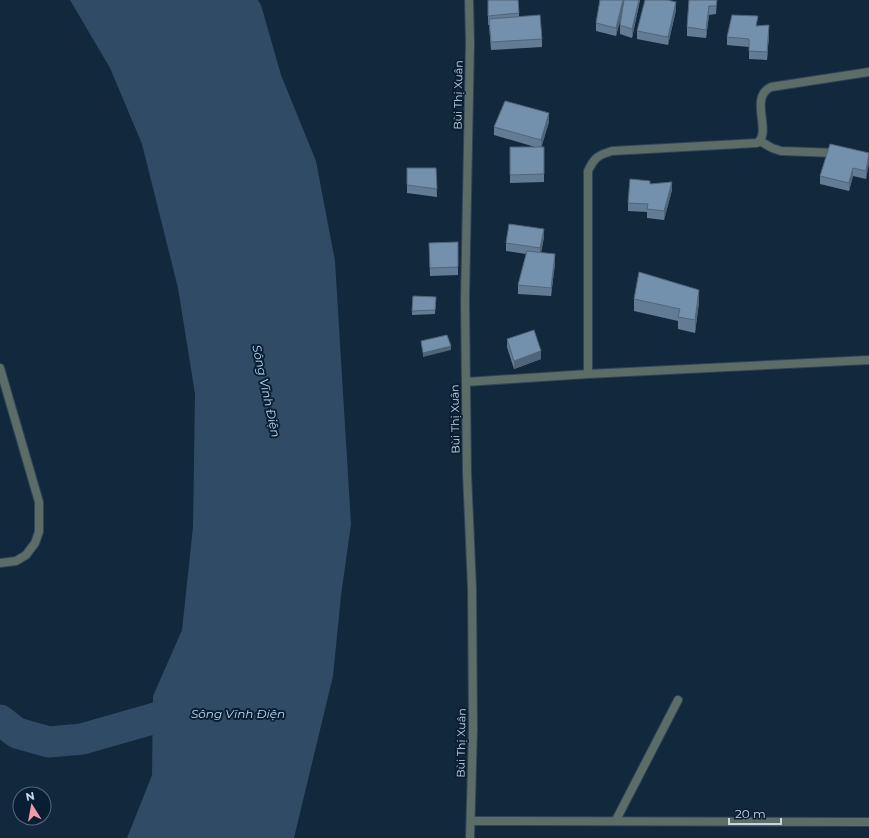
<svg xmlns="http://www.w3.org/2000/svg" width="869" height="838" viewBox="0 0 869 838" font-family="Montserrat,sans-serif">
	<rect width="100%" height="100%" fill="#12283d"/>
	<path fill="#2f4b65" d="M70,0h188l3,5 20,70 35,86 19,100 16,263 -10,72 -8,80 -39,162h-167l25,-63 1,-79 29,-66 11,-103 2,-133 -17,-106 -36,-144 -32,-76z"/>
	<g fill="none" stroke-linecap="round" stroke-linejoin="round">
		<path stroke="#2f4b65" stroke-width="31" d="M0,720l17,13 32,9 33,-3 112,-32"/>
		<defs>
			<path id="minor" d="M469,0l1,42 -5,258 2,173 5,115 1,141 -3,109
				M760,141l12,7 9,3 56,2
				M0,368l39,134v30l-4,11 -9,12 -10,6 -16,2
				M588,374v-203c6,-13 10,-16 24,-20l145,-8c16,-11 -9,-45 14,-56l98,-15
				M466,382l122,-8 281,-14
				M616,820l62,-120
				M471,821l398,1"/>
		</defs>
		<use href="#minor" stroke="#2f4457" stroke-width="10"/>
		<use href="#minor" stroke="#5c6d68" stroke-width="8"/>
	</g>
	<path fill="#637c95" d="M488,0l31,13v4l23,22v8l-51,3 -2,-25h-1z
		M600,0h40l-8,38 -12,-4v-9l1,-8 -5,19 -20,-5v-8z
		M717,0l-1,14 -7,1 -3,23 -19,-2v-9z
		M676,10l-8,35 -31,-6v-8z
		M758,26l11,8 -2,26 -18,-1v-12l-22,-2v-8z
		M549,122l-8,25h3v35l-34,1v-36h25l-41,-12v-8z
		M869,153l-3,26 -13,-3 -4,15 -29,-7v-8z
		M407,168h29l1,29 -30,-4z
		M650,184l22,6 -8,30 -17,-2v-6l-19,-1v-8z
		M544,237l-3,16 14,10 -4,33 -33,-2v-9l8,-31 -20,-3v-8z
		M458,242v33l-28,1 -1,-33z
		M413,296l23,1 -1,17 -23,1z
		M634,299l65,3 -4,31 -17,-4v-8l-44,-10z
		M507,339l34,20 -27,10 -7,-22z"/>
	<path fill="#506579" d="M623,0l1,6 -8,30v-8z
		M639,0h1l-8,38v-9z
		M676,2v8l-8,35v-8z
		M709,6v9l-3,23v-8z
		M769,25v9l-2,26v-8z
		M549,113v9l-8,27v-9z
		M869,156v8l-3,15v-8z
		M853,168v8l-4,15v-8z
		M672,182v8l-8,30v-9z
		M544,229v8l-4,19v-8z
		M555,254v9l-4,33v-8z
		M699,290v12l-4,31v-13z
		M451,346v4l-28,7v-4z
		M541,351v8l-27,10v-8z"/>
	<path fill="#7390ad" stroke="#506579" d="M488,0h30l1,13 -31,3z
		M600,0h23l-7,28 -20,-5z
		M624,0h15l-7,29 -12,-4z
		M645,0h22l9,2 -8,35 -31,-6z
		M689,0h28l-1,6h-7l-3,24 -19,-3z
		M540,15l2,24 -51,3 -2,-23z
		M732,15l26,1 -2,10 13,-1 -2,27 -18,-1v-12l-22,-2z
		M505,101l44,12 -8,27 -47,-13z
		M830,144l39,9 -3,18 -13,-3 -4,15 -29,-7z
		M510,147h34v27l-34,1z
		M407,168h29l1,21 -30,-4z
		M630,179l20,2v3l22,-2 -8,29 -17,-2 1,-5 -20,-1z
		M509,224l35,5 -4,19 -34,-5z
		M458,242v25l-28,1 -1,-25z
		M527,251l28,3 -4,34 -33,-3z
		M639,272l60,18 -4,30 -17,-3 2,-8 -46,-10z
		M413,296l23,1 -1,13 -23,1z
		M534,330l7,21 -27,10 -7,-22z
		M447,335l4,11 -28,7 -2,-12z"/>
	<g text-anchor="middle" stroke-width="4" stroke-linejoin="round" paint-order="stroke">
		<g font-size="11" fill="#c7d5e2" stroke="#091e33">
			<text transform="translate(458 95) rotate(-89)" y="4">Bùi Thị Xuân</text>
			<text transform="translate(455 419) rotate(-91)" y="4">Bùi Thị Xuân</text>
			<text transform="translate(461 743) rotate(-89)" y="4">Bùi Thị Xuân</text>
		</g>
		<g font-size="12" font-style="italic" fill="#bbdaf6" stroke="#091e33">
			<text transform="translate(266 391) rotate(78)" y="4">Sông Vĩnh Điện</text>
			<text x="238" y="718">Sông Vĩnh Điện</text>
		</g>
	</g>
	<g transform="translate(32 806) rotate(349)"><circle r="19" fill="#091e33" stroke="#556779"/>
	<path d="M0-3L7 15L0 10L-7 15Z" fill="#f39aaa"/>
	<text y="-6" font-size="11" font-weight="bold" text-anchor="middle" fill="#c7d5e2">N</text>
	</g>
	<path d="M729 818v6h52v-6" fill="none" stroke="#c7d5e2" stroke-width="2"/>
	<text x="735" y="818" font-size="12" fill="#c7d5e2" stroke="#091e33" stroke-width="3" paint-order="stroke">20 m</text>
</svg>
